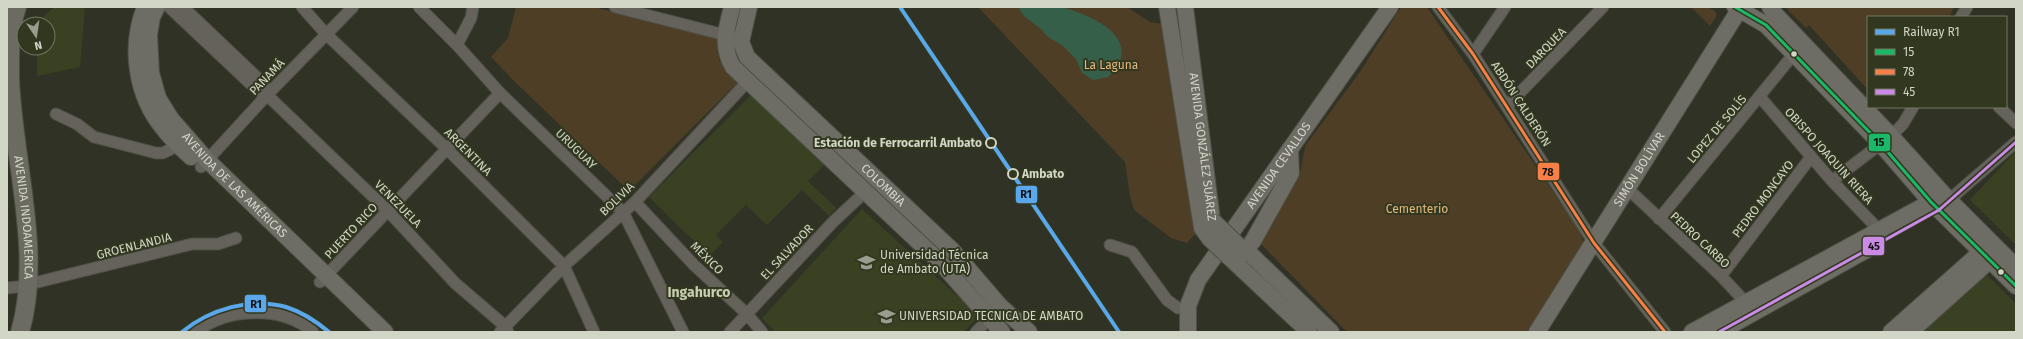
<svg xmlns="http://www.w3.org/2000/svg" width="2023" height="339" viewBox="0 0 2023 339" font-family="'Fira Sans',sans-serif">
	<rect width="100%" height="100%" fill="#2f3225"/>
	<path fill="#3a4122" d="M54,7h31l-5,60 -43,9v-28h11v-24l-12,-1z
		M754,92l72,71 -18,18 28,27 -7,8 -27,-26 -35,35 -21,-20 -30,30 7,7 -14,14 -60,-59z
		M2016,151v94l-46,-45z
		M862,209l117,107 -15,16h-189l-13,-14z
		M1987,275l29,29v28h-94z"/>
	<path fill="#4e3e26" d="M516,7h77l125,29 1,24 20,21 -110,110 -115,-110 -23,-24 17,-19z
		M978,7h149l23,15 12,2 36,207 -11,12 -16,-5 -37,-28 -4,-14 -5,-34z
		M1401,7h26l153,224 4,14 -57,87h-180l-88,-90 41,-68 5,-28 55,-74z
		M1691,7c9,0 22,-2 26,8l-7,11z
		M1785,7h169l-5,10h-81v73l-59,-65 -3,3z"/>
	<path fill="#365f4a" d="M1018,7c13,0 30,-3 43,0 23,6 75,25 57,59 -3,4 -7,8 -10,11l-15,3 -11,-7 -6,-14 -14,-14 -14,-8 -7,-8 -17,-13z"/>
	<g fill="none" stroke-linecap="round" stroke-linejoin="round">
		<defs>
			<path id="street" d="M169,7l88,83 10,5 121,116 67,72 50,43 3,6
				M183,7l81,77 3,11
				M302,7l24,27 121,115 117,117 30,66
				M419,7l38,38 43,48 123,119 60,120
				M615,7l118,30
				M1438,7l35,47 121,189 71,89
				M1961,17l6,-10
				M457,45l14,-27 2,-11
				M1473,54l32,-47
				M1760,97l72,84 48,50
				M1507,106l96,-99
				M1999,107l17,16
				M56,114l21,10 17,13 62,16h7l16,-8
				M201,167l66,-72 86,-88
				M1832,181l59,-45 12,-12 10,-17
				M1627,188l94,88 29,31
				M1949,200l67,-58
				M635,202l59,63 53,49 15,18
				M1659,219l134,-164
				M1110,245l22,7 35,48 11,8
				M1721,276l90,-119
				M38,282l154,-38h26l18,-6
				M320,282l180,-189
				M7,288l20,-2
				M196,332c32,-24 85,-27 117,0
				M500,332l64,-66 71,-64 113,-121
				M730,332l103,-110 32,-30
				M976,332l19,-19"/>
			<g id="secondary">
				<path d="M145,7c-16,40 -9,88 18,121 8,11 18,20 28,29"/>
				<path id="s1" d="M157,7l-5,10 -3,18 2,38 7,25 13,21 36,41 178,172"/>
				<path d="M732,7c-6,22 -11,40 1,60l207,195 62,70"/>
				<path id="s2" d="M749,7l-8,35 6,15 205,193 48,56 29,26"/>
				<path d="M1167,7l35,221"/>
				<path id="s3" d="M1185,7l27,213"/>
				<path d="M1735,7l31,18 114,118 51,59 85,84"/>
				<path d="M1770,7l4,6 117,123 58,64 67,67"/>
				<path d="M1239,246l6,3 86,83"/>
				<path d="M1229,257l80,75"/>
				<path d="M1235,261l18,-20 38,-68 -1,-24"/>
				<path id="s4" d="M1188,332v-26l10,-26 192,-273"/>
				<path id="s5" d="M1537,332l204,-325"/>
				<path d="M1692,332l239,-130 9,-1"/>
				<path d="M1719,332l151,-84"/>
				<path d="M1891,332l98,-87"/>
				<path d="M1910,332l88,-79"/>
			</g>
			<g id="primary">
				<path id="s6" d="M17,7c-8,23 -7,48 -7,72 3,80 33,175 10,253"/>
			</g>
		</defs>
		<use href="#street" stroke="#4c4f43" stroke-width="13"/>
		<use href="#secondary" stroke="#4c4f43" stroke-width="18"/>
		<use href="#primary" stroke="#4c4f43" stroke-width="20"/>
		<use href="#street" stroke="#64625b" stroke-width="11"/>
		<use href="#secondary" stroke="#6e6d65" stroke-width="16"/>
		<use href="#primary" stroke="#6b6b61" stroke-width="18"/>
		<defs>
			<path id="secondary-bridge" d="M1212,220l27,26
				M1202,228l8,11 19,18"/>
		</defs>
		<use href="#secondary-bridge" stroke="#4c4f43" stroke-width="18" stroke-linecap="butt"/>
		<use href="#secondary-bridge" stroke="#6e6d65" stroke-width="16"/>
		<defs>
			<path id="bus-1" d="M1735,7l31,18 114,118 51,59 85,84"/>
			<path id="bus-2" d="M1438,7l35,47 121,189 71,89"/>
			<path id="bus-3" d="M1719,332l220,-122 77,-68"/>
		</defs>
		<use href="#bus-1" stroke="#32381f" stroke-width="6"/>
		<use href="#bus-2" stroke="#32381f" stroke-width="6"/>
		<use href="#bus-3" stroke="#32381f" stroke-width="6"/>
		<use href="#bus-1" stroke="#1ab867" stroke-width="3"/>
		<use href="#bus-2" stroke="#f78048" stroke-width="3"/>
		<use href="#bus-3" stroke="#ca8be6" stroke-width="3"/>
		<defs>
			<path id="rail-1" d="M900,7l219,325
				M182,332c28,-23 69,-35 104,-25 16,5 31,15 43,25"/>
		</defs>
		<use href="#rail-1" stroke="#32381f" stroke-width="7"/>
		<use href="#rail-1" stroke="#5aa8eb" stroke-width="4"/>
	</g>
	<defs>
		<symbol id="university-bare" viewBox="-9 -9 18 18"><path d="M0-5L7-2L0 1L-7-2ZM-4 1L0 2.5L4 1V4Q0 6-4 4Z" fill="#999d8e" stroke="#32381f" stroke-width="2.5" paint-order="stroke"/></symbol>
	</defs>
	<g fill-rule="evenodd">
		<use href="#university-bare" x="854" y="250" width="25" height="25"/>
		<use href="#university-bare" x="874" y="304" width="25" height="25"/>
	</g>
	<g fill="#d2d6c7" stroke="#32381f" stroke-width="1.5">
		<circle cx="1794" cy="54" r="3.5"/>
		<circle cx="2001" cy="272" r="3.5"/>
	</g>
	<g fill="#32381f" stroke="#d2d6c7" stroke-width="2">
		<circle cx="991" cy="143" r="5"/>
		<circle cx="1013" cy="174" r="5"/>
	</g>
	<g text-anchor="middle" stroke-width="4" stroke-linejoin="round" paint-order="stroke">
		<g font-size="12" fill="#d2d6c7" stroke="#32381f">
			<text transform="translate(1546 48) rotate(-46)" y="4">DARQUEA</text>
			<text transform="translate(267 77) rotate(-46)" y="4">PANAMÁ</text>
			<text transform="translate(1521 104) rotate(57)" y="4">ABDÓN CALDERÓN</text>
			<text transform="translate(1717 129) rotate(-50)" y="4">LOPEZ DE SOLÍS</text>
			<text dy="4" stroke="none"><textPath href="#s3" startOffset="141">AVENIDA GONZÁLEZ SUÁREZ</textPath></text>
			<text transform="translate(576 149) rotate(44)" y="4">URUGUAY</text>
			<text transform="translate(468 152) rotate(45)" y="4">ARGENTINA</text>
			<text transform="translate(1829 156) rotate(48)" y="4">OBISPO JOAQUIN RIERA</text>
			<text dy="4" stroke="none"><textPath href="#s4" startOffset="194">AVENIDA CEVALLOS</textPath></text>
			<text dy="4" stroke="none"><textPath href="#s5" startOffset="192">SIMÓN BOLÍVAR</textPath></text>
			<text dy="4" stroke="none"><textPath href="#s1" startOffset="210">AVENIDA DE LAS AMÉRICAS</textPath></text>
			<text dy="4" stroke="none"><textPath href="#s2" startOffset="239">COLOMBIA</textPath></text>
			<text transform="translate(617 199) rotate(-44)" y="4">BOLIVIA</text>
			<text transform="translate(1763 199) rotate(-53)" y="4">PEDRO MONCAYO</text>
			<text transform="translate(398 204) rotate(45)" y="4">VENEZUELA</text>
			<text dy="4" stroke="none"><textPath href="#s6" startOffset="212">AVENIDA INDOAMERICA</textPath></text>
			<text transform="translate(351 231) rotate(-47)" y="4">PUERTO RICO</text>
			<text transform="translate(1700 240) rotate(43)" y="4">PEDRO CARBO</text>
			<text transform="translate(134 246) rotate(-14)" y="4">GROENLANDIA</text>
			<text transform="translate(787 252) rotate(-47)" y="4">EL SALVADOR</text>
			<text transform="translate(707 258) rotate(45)" y="4">MÉXICO</text>
		</g>
		<g font-size="12" fill="#e2b87c" stroke="#32381f">
			<text x="1111" y="69">La Laguna</text>
			<text x="1417" y="213">Cementerio</text>
		</g>
		<g font-size="12" font-weight="bold" fill="#d2d6c7" stroke="#32381f" text-anchor="end">
			<text x="982" y="147">Estación de Ferrocarril Ambato</text>
			<text x="1022" y="178" text-anchor="start">Ambato</text>
		</g>
		<g font-size="12" fill="#d2d6c7" stroke="#32381f" text-anchor="start">
			<text x="880" y="259">Universidad Técnica<tspan x="880" dy="14">de Ambato (UTA)</tspan></text>
			<text x="899" y="320">UNIVERSIDAD TECNICA DE AMBATO</text>
		</g>
		<g font-size="14" font-weight="bold" fill="#c8d0b1" stroke="#32381f">
			<text x="699" y="297">Ingahurco</text>
		</g>
	</g>
	<g stroke="#32381f" stroke-width="1.5">
		<rect x="1868" y="133" width="23" height="19" rx="4" fill="#1ab867"/>
		<rect x="1537" y="162" width="23" height="19" rx="4" fill="#f78048"/>
		<rect x="1015" y="185" width="23" height="19" rx="4" fill="#5aa8eb"/>
		<rect x="1862" y="236" width="23" height="20" rx="4" fill="#ca8be6"/>
		<rect x="244" y="294" width="23" height="19" rx="4" fill="#5aa8eb"/>
	</g>
	<g font-size="11" text-anchor="middle" font-weight="bold" fill="#111">
		<text x="1879" y="146">15</text>
		<text x="1548" y="176">78</text>
		<text x="1026" y="198">R1</text>
		<text x="1874" y="250">45</text>
		<text x="256" y="308">R1</text>
	</g>
	<rect width="2023" height="339" fill="none" stroke="#d2d6c7" stroke-width="16"/>
	<rect x="1867" y="16" width="140" height="92" fill="#32381f" stroke="#727762"/>
	<rect x="1875" y="29" width="20" height="6" fill="#5aa8eb" stroke="#727762"/>
	<text x="1903" y="36" font-size="12" fill="#d2d6c7">Railway R1</text>
	<rect x="1875" y="49" width="20" height="6" fill="#1ab867" stroke="#727762"/>
	<text x="1903" y="56" font-size="12" fill="#d2d6c7">15</text>
	<rect x="1875" y="69" width="20" height="6" fill="#f78048" stroke="#727762"/>
	<text x="1903" y="76" font-size="12" fill="#d2d6c7">78</text>
	<rect x="1875" y="89" width="20" height="6" fill="#ca8be6" stroke="#727762"/>
	<text x="1903" y="96" font-size="12" fill="#d2d6c7">45</text>
	<g transform="translate(36 36) rotate(167)"><circle r="19" fill="#32381f" stroke="#727762"/>
	<path d="M0-3L7 15L0 10L-7 15Z" fill="#999d8e"/>
	<text y="-6" font-size="11" font-weight="bold" text-anchor="middle" fill="#d2d6c7">N</text>
	</g>
</svg>
